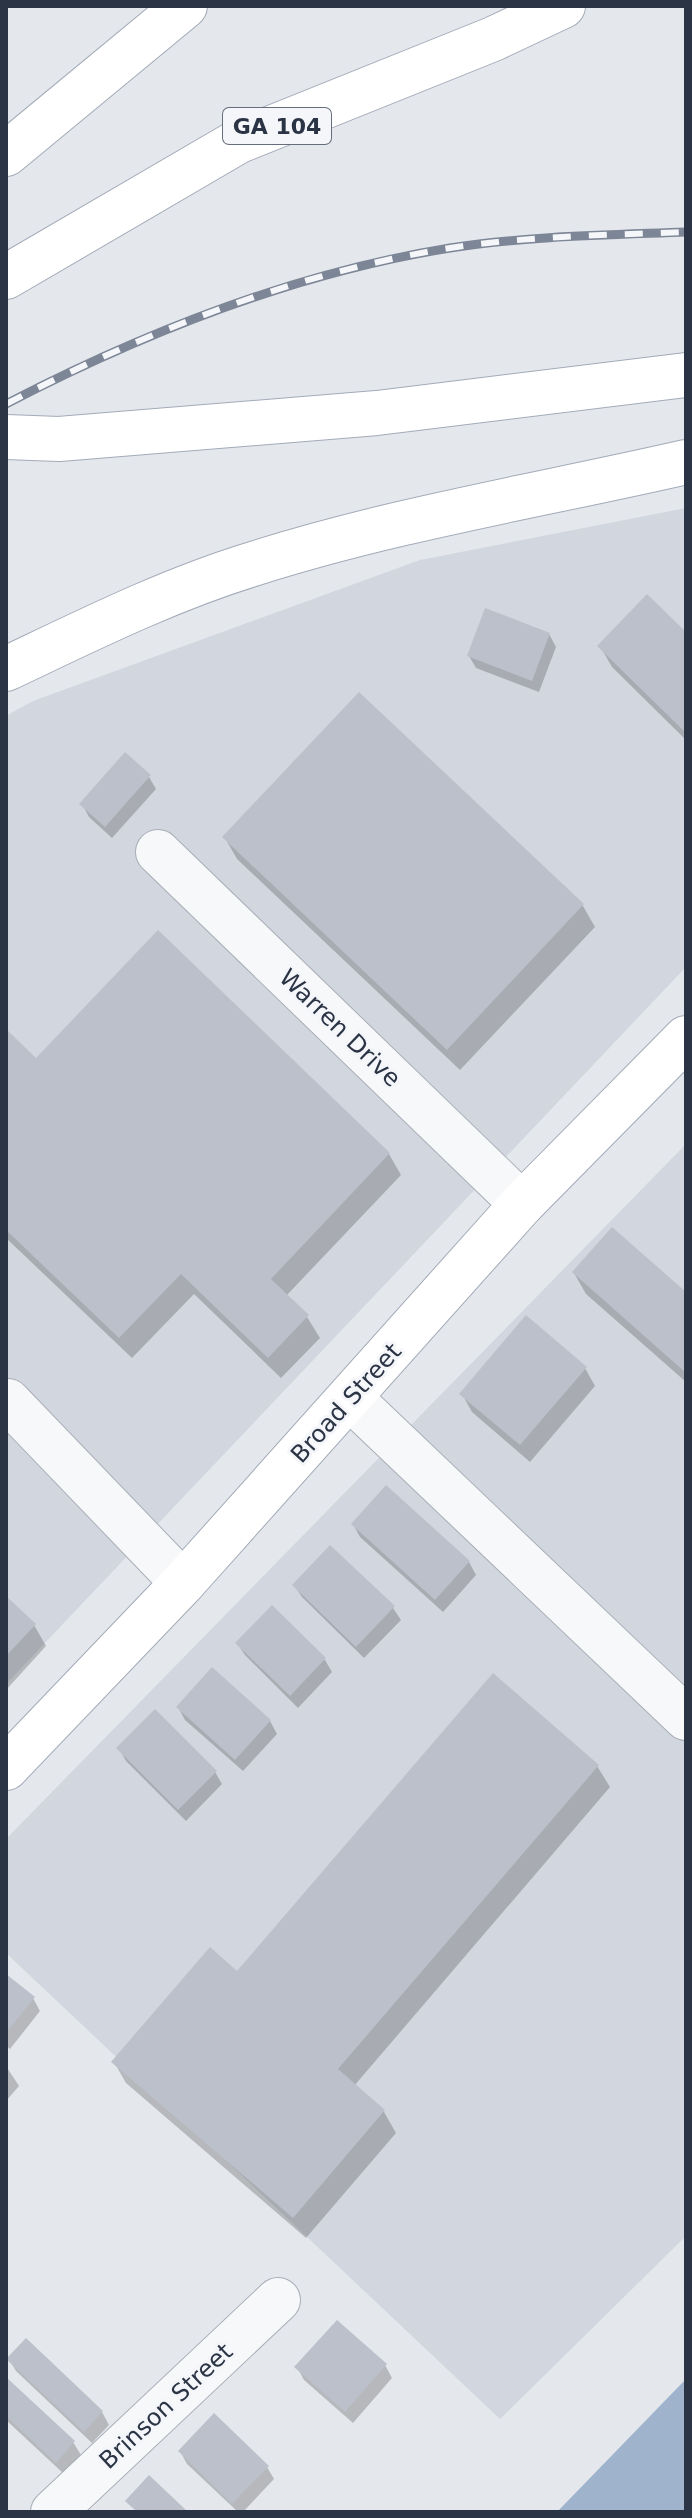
<svg xmlns="http://www.w3.org/2000/svg" width="692" height="2518" viewBox="0 0 692 2518" font-family="'DejaVu Sans',sans-serif">
	<rect width="100%" height="100%" fill="#e4e7ec"/>
	<path fill="#d2d6de" d="M686,508v459l-680,717v-968l27,-15 387,-141z
		M686,1144v1092l-186,183 -494,-466v-114z"/>
	<path fill="#9fb4cc" d="M686,2379v133h-129z"/>
	<path fill="#0003" d="M549,634l7,13 -17,45 -63,-24 -7,-12z
		M686,635v105l-74,-73 -12,-21z
		M359,694l224,212 12,21 -135,143 -223,-211 -12,-21z
		M149,777l7,12 -44,49 -23,-21 -7,-13z
		M6,1032l30,29 353,93 12,21 -115,121 21,21 13,21 -39,40 -87,-84 -62,64 -126,-120z
		M574,1273l112,21v88l-100,-88z
		M585,1368l10,18 -65,76 -58,-50 -10,-18z
		M353,1524l116,38 7,13 -33,37 -83,-75z
		M330,1547l63,61 8,12 -37,38 -62,-61 -8,-12z
		M6,1599l28,26 12,21 -40,44z
		M272,1608l53,52 7,12 -34,36 -53,-53 -8,-12z
		M178,1707l92,14 7,13 -34,37 -58,-51z
		M119,1748l96,24 7,12 -36,37 -60,-60z
		M597,1766l13,21 -256,299 30,26 12,21 -90,105 -180,-155 -12,-21 124,-89z
		M6,1977l27,21 7,13 -30,38 -4,-3z
		M6,2066l13,20 -13,15z
		M9,2359l93,53 7,13 -17,18 -76,-72z
		M385,2365l7,13 -39,45 -49,-43 -7,-13z
		M6,2380l67,62 8,13 -17,19 -58,-54z
		M180,2451l87,16 7,12 -31,33h-5l-51,-48z"/>
	<path fill="#bbc0ca" d="M647,594l39,38v101l-89,-87z
		M485,608l65,25 -18,48 -65,-25z
		M359,692l225,212 -137,146 -225,-213z
		M125,752l26,23 -46,52 -26,-23z
		M158,930l232,223 -119,126 38,36 -41,43 -87,-84 -62,64 -113,-108v-201l30,29z
		M612,1227l74,65v81l-114,-101z
		M526,1315l61,52 -67,78 -61,-51z
		M386,1485l84,76 -35,39 -84,-76z
		M330,1545l65,61 -39,41 -64,-62z
		M6,1596l30,28 -30,32z
		M272,1605l54,53 -36,38 -55,-53z
		M212,1667l59,53 -36,40 -59,-53z
		M493,1673l106,92 -261,304 47,41 -92,108 -182,-156 99,-115 27,24z
		M155,1709l62,62 -39,39 -62,-62z
		M6,1974l29,23 -29,36z
		M337,2320l50,44 -42,48 -51,-45z
		M26,2338l77,73 -19,21 -78,-73z
		M6,2377l69,64 -19,22 -50,-47z
		M214,2413l55,53 -37,38 -54,-53z
		M149,2475l39,37h-51l-12,-11z"/>
	<g fill="none" stroke-linecap="round" stroke-linejoin="round">
		<defs>
			<path id="minor" d="M158,852l364,352
				M351,1399l335,319
				M8,1401l175,182
				M53,2512l225,-212"/>
			<path id="major" d="M6,154l179,-148
				M6,277l233,-136 254,-102 70,-33
				M6,437l53,2 318,-26 309,-38
				M6,669c80,-38 162,-79 247,-105 141,-45 289,-69 433,-102
				M6,1768l177,-185 339,-379 164,-166"/>
		</defs>
		<use href="#minor" stroke="#a9aeb7" stroke-width="46"/>
		<use href="#major" stroke="#a3abb8" stroke-width="46"/>
		<use href="#minor" stroke="#f7f8fa" stroke-width="44"/>
		<use href="#major" stroke="#fff" stroke-width="44"/>
		<defs>
			<path id="rail" d="M6,404c139,-72 288,-131 444,-156 78,-12 158,-13 236,-16"/>
		</defs>
		<use href="#rail" stroke="#7d8696" stroke-width="9"/>
		<use href="#rail" stroke="#f4f6f9" stroke-width="6" stroke-dasharray="18" stroke-linecap="butt"/>
	</g>
	<g text-anchor="middle" stroke-width="6" stroke-linejoin="round" paint-order="stroke">
		<rect fill="#f4f6f9" stroke="#676e7b" stroke-width="2" x="223" y="108" width="108" height="36" rx="6"/>
		<g font-size="22" font-weight="bold" fill="#2b3445">
			<text x="277" y="134">GA 104</text>
		</g>
		<g font-size="24" fill="#2b3445" stroke="#f4f6f9">
			<text transform="translate(340 1028) rotate(44)" y="8">Warren Drive</text>
			<text transform="translate(346 1403) rotate(-48)" y="8">Broad Street</text>
			<text transform="translate(166 2406) rotate(-43)" y="8">Brinson Street</text>
		</g>
	</g>
	<rect width="692" height="2518" fill="none" stroke="#2b3445" stroke-width="16"/>
</svg>
